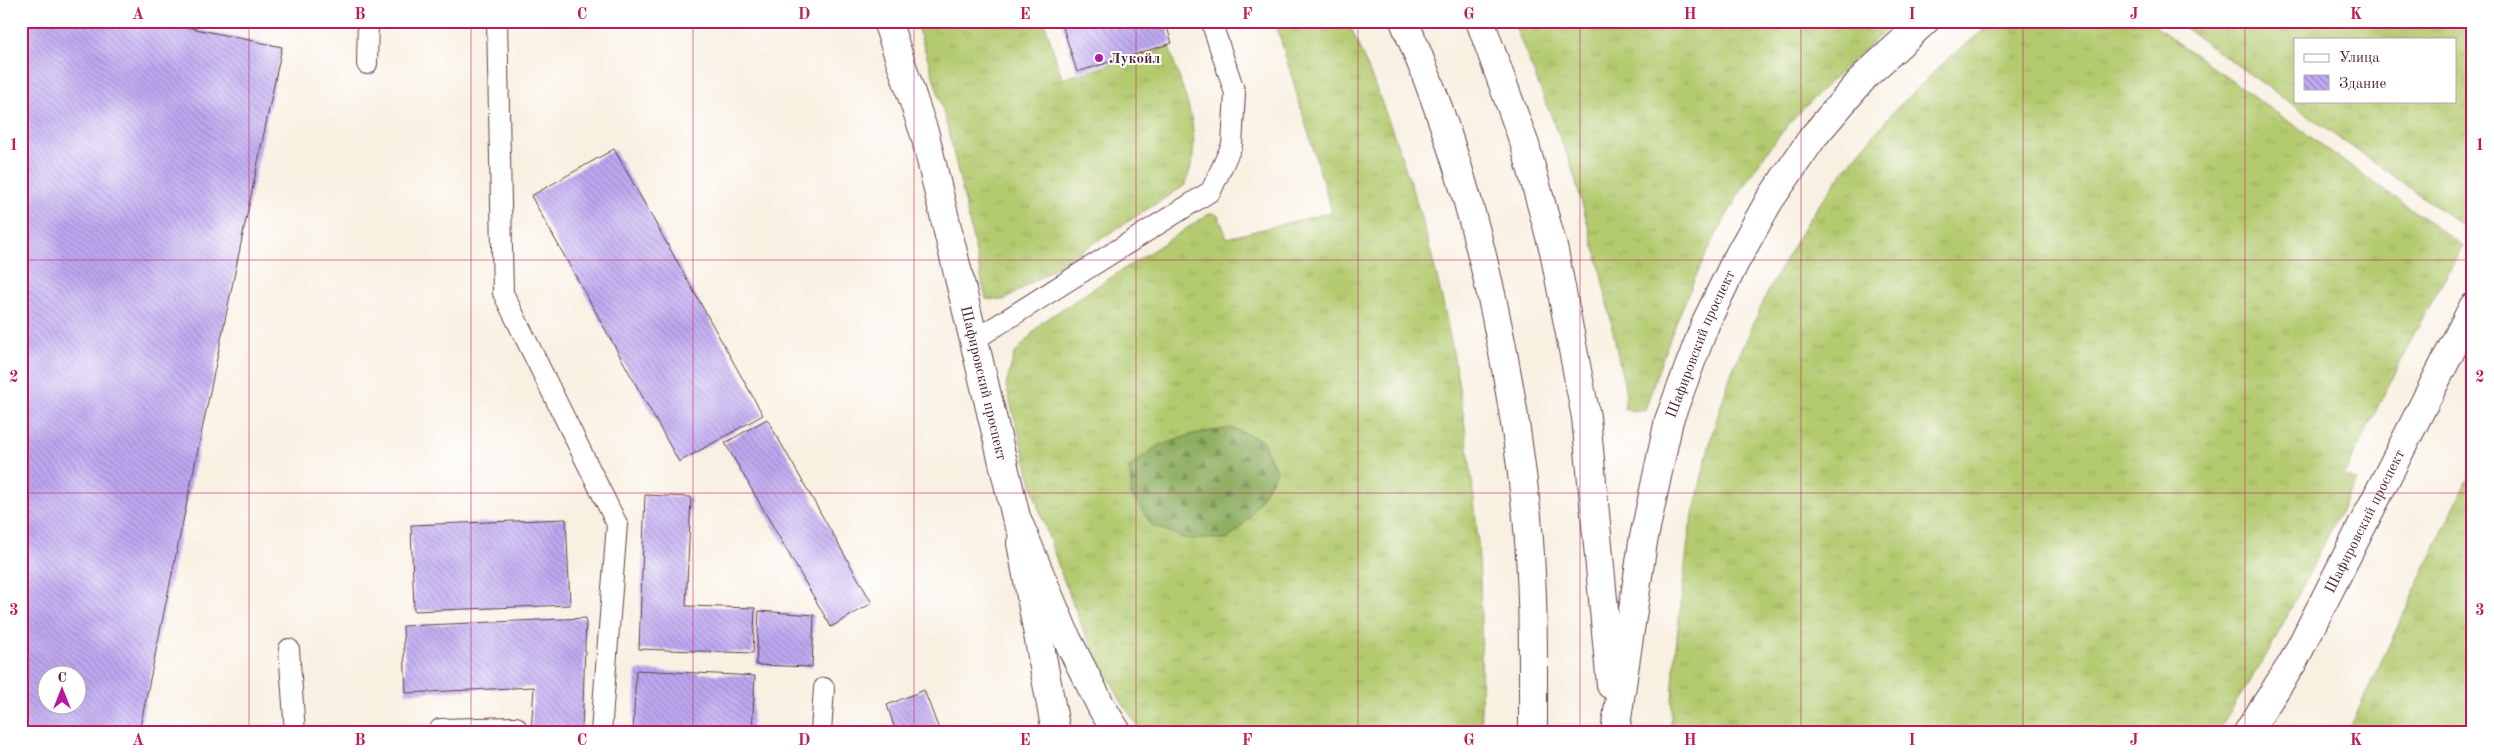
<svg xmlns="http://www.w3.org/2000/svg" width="2494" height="753" viewBox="0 0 2494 753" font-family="'Old Standard TT',serif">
	<defs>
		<pattern id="grass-tufts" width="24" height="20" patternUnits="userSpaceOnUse" patternTransform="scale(1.25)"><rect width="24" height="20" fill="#b3ca6e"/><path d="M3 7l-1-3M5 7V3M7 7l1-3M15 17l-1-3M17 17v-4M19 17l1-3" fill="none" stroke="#9bad5f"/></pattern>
		<pattern id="forest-firs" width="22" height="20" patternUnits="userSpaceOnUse" patternTransform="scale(1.25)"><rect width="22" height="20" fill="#8eae61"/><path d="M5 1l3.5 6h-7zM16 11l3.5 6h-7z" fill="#768d50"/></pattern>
		<pattern id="building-back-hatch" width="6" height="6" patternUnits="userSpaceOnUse" patternTransform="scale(1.25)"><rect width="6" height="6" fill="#bda8f1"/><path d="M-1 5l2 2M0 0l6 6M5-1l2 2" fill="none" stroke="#9c88c3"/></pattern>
	</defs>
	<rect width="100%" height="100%" fill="#fff"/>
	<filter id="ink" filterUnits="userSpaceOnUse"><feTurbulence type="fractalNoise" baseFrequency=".02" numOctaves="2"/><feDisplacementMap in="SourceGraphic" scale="10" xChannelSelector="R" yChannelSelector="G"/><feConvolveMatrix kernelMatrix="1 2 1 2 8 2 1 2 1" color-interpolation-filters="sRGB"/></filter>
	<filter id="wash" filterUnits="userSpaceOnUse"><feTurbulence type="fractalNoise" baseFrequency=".0096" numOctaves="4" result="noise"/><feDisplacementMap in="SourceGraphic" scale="20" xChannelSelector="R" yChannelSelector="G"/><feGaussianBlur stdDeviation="1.12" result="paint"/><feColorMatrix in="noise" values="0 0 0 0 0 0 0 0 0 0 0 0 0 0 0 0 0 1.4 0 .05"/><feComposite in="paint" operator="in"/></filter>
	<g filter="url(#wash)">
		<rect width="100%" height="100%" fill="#f8f0e1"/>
		<path fill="url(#grass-tufts)" stroke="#7e744c" fill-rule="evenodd" d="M915,21h129l18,58 107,-32c15,49 38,90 15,139l-180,114 -18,-1c-21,-93 -38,-188 -71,-278z
			M1275,21h73c22,51 43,103 60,155 37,110 57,229 68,344 7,70 5,141 5,212h-339l-21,-31 -36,-67 -24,-61 -24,-70 -31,-117 8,-31 28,-33 167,-108 6,-1 4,4 8,21 105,-26z
			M1513,21h383c-35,31 -76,69 -107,103 -64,74 -116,194 -144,287l-21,-1 2,-16 -27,-130 -28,-99z
			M1995,21h153l315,225 -48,86 -71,143 12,6 -87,170 -52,81h-547l5,-77 14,-123 23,-98 20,-63 39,-86 37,-65 38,-52 49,-58 54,-52z
			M2175,21h298v212zM2295,39h160v62h-160z
			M2473,467v265h-125z"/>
		<path fill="url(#forest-firs)" stroke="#6c6646" d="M1232,428l30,12 15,32 -29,47 -19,20h-43l-34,-14 -20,-29 -3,-29 27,-20 37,-13z"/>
		<g id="blocks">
			<path fill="url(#building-back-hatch)" fill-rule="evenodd" d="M21,21h136l125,26 -143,685h-118zM48,676h30v30h-30z
				M1061,21h104l7,22 -95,29z
				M614,149l149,266 -84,47 -148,-266z
				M767,419l105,184 -41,24 -106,-184z
				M645,495l46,2 -5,109 69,2 -2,45 -114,-4z
				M566,519l4,86 -156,6 -3,-86z
				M759,611l55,4 -2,52 -56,-2z
				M586,618l-4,114h-51l3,-45 -128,6 -3,-67z
				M636,670l119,6 -3,56h-119z
				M924,690l16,42h-44l-9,-27z"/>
		</g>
	</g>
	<g filter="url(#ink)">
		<use href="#blocks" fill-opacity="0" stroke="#643e46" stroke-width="1"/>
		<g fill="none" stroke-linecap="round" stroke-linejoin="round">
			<defs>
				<path id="service" d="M497,21l6,272 114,231 -16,208
					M367,64l1,-43
					M974,340l237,-149 21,-46 3,-52 -24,-72
					M289,649l6,83
					M440,729l76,-2 -1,5
					M821,732l3,-44"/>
				<path id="minor" d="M1021,543l35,189"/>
				<g id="primary">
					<path id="s1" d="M887,21l38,114 91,382 51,122 35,69 15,24"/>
					<path d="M1404,21c68,157 105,327 123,496 7,71 6,144 6,215"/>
					<path d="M1480,21l45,124 29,106 32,166 25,268"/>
					<path id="s2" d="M1615,732l28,-190 26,-122 37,-98 29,-60 34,-61 44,-64 52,-61 60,-55"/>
					<path id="s3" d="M2248,732l45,-70 180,-355"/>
				</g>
			</defs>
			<use href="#service" stroke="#643e46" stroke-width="22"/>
			<use href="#minor" stroke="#643e46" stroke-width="30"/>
			<use href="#primary" stroke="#643e46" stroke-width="30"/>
			<path stroke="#643e46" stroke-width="3" stroke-dasharray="1 4" stroke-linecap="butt" d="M1491,732v-2"/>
			<use href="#service" stroke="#fff" stroke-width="20"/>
			<use href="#minor" stroke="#fff" stroke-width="28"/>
			<use href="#primary" stroke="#fff" stroke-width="28"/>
		</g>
	</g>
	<path fill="none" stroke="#c2185b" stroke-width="1" stroke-opacity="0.55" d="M249,21v711M471,21v711M693,21v711M914,21v711M1136,21v711M1358,21v711M1580,21v711M1801,21v711M2023,21v711M2245,21v711M21,260h2452M21,493h2452"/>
	<circle fill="#b5179e" stroke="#fff" stroke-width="2" cx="1099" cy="58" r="5"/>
	<g text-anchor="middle" stroke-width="4" stroke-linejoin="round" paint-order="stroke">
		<g font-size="15" font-weight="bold" fill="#4a1f2b" stroke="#fff" text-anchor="start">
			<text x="1109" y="63">Лукойл</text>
		</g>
		<g font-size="15" fill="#4a1f2b" stroke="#fff">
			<text dy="5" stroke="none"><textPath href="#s2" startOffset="399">Шафировский проспект</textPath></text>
			<text dy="5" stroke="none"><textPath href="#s1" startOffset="375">Шафировский проспект</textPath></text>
			<text dy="5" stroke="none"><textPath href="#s3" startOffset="241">Шафировский проспект</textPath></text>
		</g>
	</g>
	<rect width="2494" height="753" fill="none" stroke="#fff" stroke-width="55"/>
	<rect x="2294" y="38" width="162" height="65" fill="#ffffff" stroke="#b7a5aa"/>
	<rect x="2304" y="54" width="25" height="8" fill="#ffffff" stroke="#b7a5aa"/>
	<text x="2339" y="62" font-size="15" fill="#4a1f2b">Улица</text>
	<rect x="2304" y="75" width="25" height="15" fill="url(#building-back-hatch)" stroke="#b7a5aa"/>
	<text x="2339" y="88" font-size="15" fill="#4a1f2b">Здание</text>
	<g transform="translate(62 690)"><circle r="24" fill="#ffffff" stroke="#b7a5aa"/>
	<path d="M0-4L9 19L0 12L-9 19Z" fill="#b5179e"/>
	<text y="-8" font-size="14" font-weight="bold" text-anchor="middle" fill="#4a1f2b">С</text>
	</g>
	<rect x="28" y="28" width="2438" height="698" fill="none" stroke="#c2185b" stroke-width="2"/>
	<g font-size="16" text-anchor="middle" font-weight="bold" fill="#c2185b">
		<text x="138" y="19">A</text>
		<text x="360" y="19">B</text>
		<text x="582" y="19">C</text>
		<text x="804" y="19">D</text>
		<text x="1025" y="19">E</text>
		<text x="1247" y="19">F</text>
		<text x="1469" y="19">G</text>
		<text x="1690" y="19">H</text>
		<text x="1912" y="19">I</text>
		<text x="2134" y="19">J</text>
		<text x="2356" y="19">K</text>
		<text x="14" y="150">1</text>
		<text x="2480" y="150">1</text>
		<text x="14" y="382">2</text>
		<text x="2480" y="382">2</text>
		<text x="14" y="615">3</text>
		<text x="2480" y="615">3</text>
		<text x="138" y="745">A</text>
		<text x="360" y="745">B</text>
		<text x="582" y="745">C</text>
		<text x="804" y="745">D</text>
		<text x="1025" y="745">E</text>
		<text x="1247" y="745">F</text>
		<text x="1469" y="745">G</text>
		<text x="1690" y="745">H</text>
		<text x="1912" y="745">I</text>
		<text x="2134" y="745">J</text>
		<text x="2356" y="745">K</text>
	</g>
</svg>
